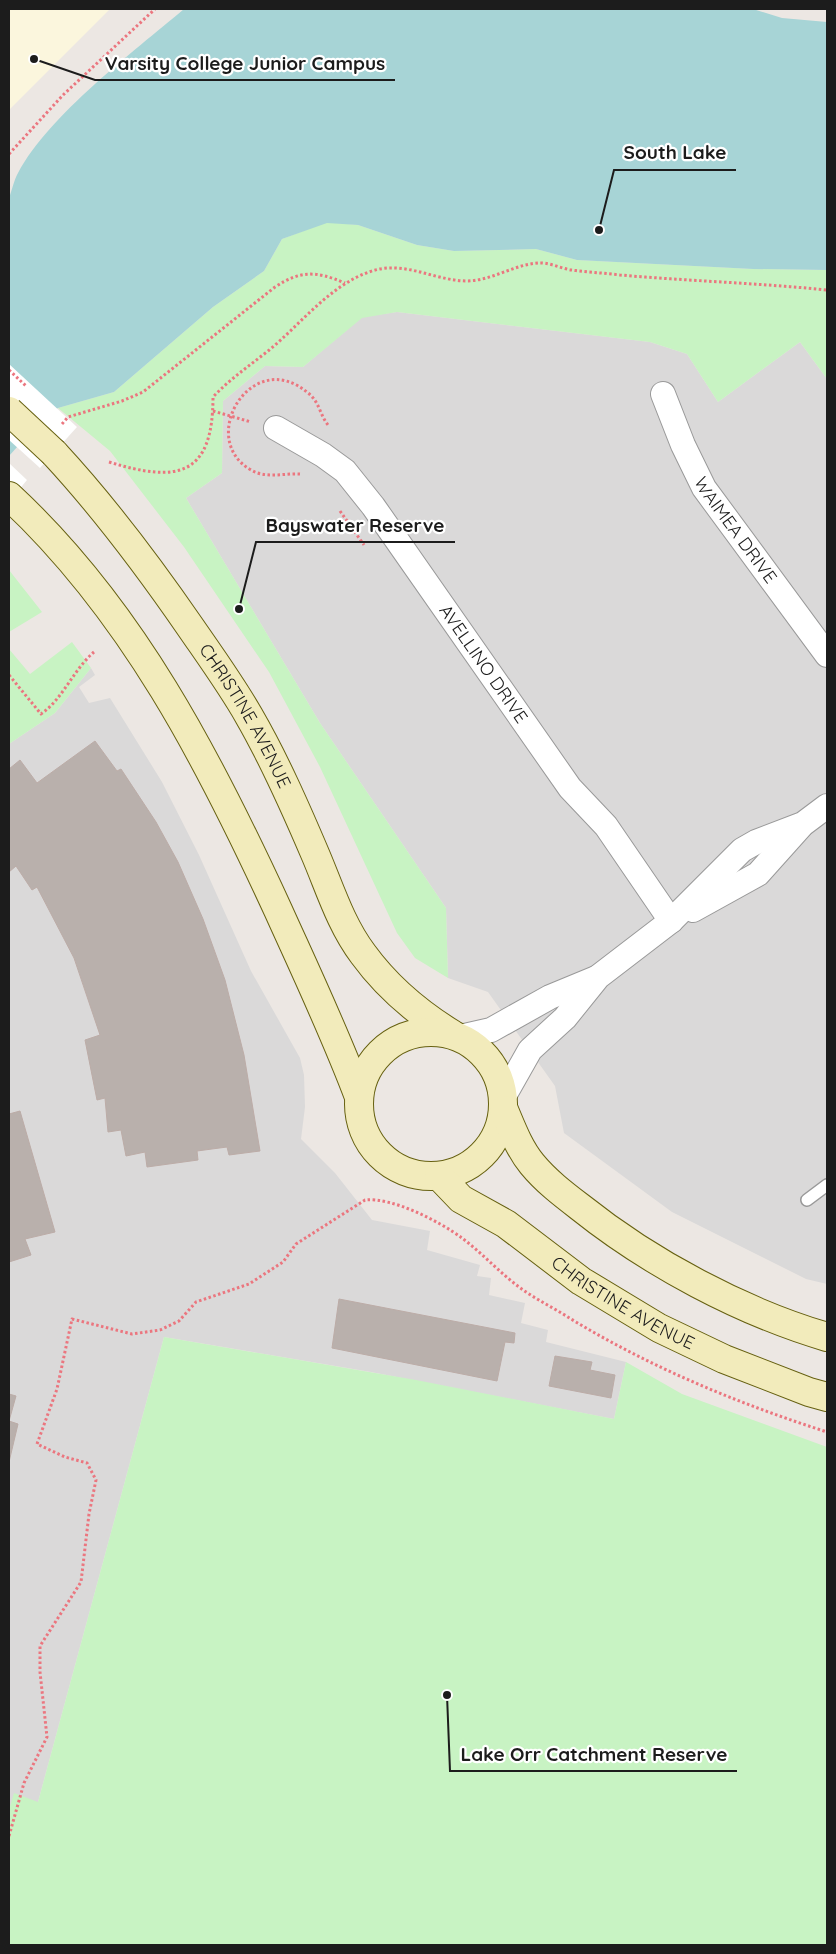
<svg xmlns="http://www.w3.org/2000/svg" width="836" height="1954" viewBox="0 0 836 1954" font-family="Quicksand,sans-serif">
	<rect width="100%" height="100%" fill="#ece7e3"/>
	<path fill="#dad9d9" d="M397,312l253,30 37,12 31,48 82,-60 27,37v905l-21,-5 -134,-67 -108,-79 -9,-47 -67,-94 -40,-14 -2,-70 -126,-185 -134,-225 36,-25 1,-72 42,-35 38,1 59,-50z
		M91,668l4,7 -16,12 10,16 21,-5 52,84 37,73 52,116 49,87 4,17 1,32 -4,32 34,34 37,47 58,11 -3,19 53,15 -3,11 14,2 -2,17 36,8 -4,20 27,7 -2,12 80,20 -12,57 -243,-47 -207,-35 -126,465 -28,8 -1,-1066 46,-31z"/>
	<path fill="#fbf6dd" d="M9,9h101l-101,101z"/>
	<path fill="#c8f3c3" d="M327,222l31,3 59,20 37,6 82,-2 41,11 176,9 74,1v109l-27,-37 -82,60 -31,-48 -37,-12 -253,-30 -35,6 -59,49 -38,-1 -42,35 -1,72 -36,25 134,225 126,185 2,70 -33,-20 -18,-25 -77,-166 -51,-95 -85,-125 -74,-96 -52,-43 56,-16 99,-85 51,-36 18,-32z
		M9,570l33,42 -33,20z
		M72,642l19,26 -36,45 -46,31v-95l21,25z
		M164,1337l252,43 198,39 12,-57 56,32 145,53v498h-818v-135l5,-17 24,9z"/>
	<path fill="#a7d4d6" d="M184,9h569l29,9 45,4v248l-74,-1 -176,-9 -41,-11 -82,2 -37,-6 -59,-20 -31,-2 -45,16 -18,32 -51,36 -99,85 -56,16 -13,8 -36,40v-258c3,-8 5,-18 9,-25 32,-59 114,-120 166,-164z"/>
	<path fill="#fff" d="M9,364l68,63 -37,41 -31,-28z
		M9,463l18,17 -18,22z"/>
	<path fill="#b9b0ac" stroke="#bcaca7" d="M95,741l22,30 4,-2 35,53 22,40 25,57 22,61 19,75 16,96 -31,4 -2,-8 -30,4 1,9 -51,7 -2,-15 -19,4 -5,-26 -13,2 -3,-34 -8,2 -12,-60 15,-5 -26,-77 -37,-71 -5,3 -16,-24 -7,6v-103l11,-9 17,23z
		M9,1111v3l11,-3 35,121 -30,7 6,16 -22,7z
		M339,1299l176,34 -1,10 -9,-1 -8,39 -165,-33z
		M555,1356l37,6 -2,8 25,5 -4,23 -62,-12z
		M9,1394l7,2 -7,25z
		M9,1421l9,3 -9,38z"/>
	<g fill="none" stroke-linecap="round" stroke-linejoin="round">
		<defs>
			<path id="service" d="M807,1200l20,-15"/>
			<g id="minor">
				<path id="s1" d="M663,394l20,51 21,43 123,167"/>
				<path id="s2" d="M276,428l47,27 22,16 28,35 197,282 36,38 65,95"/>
				<path d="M693,910l65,-36 43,-48"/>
				<path d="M460,1037l31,-7 59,-33 46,-19"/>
				<path d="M504,1096l26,-46 35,-32 33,-41 73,-56 71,-71 14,-8 47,-18 24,-18"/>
			</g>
			<g id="secondary">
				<path id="s3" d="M54,453c51,55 95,114 137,175 20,29 41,58 58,88 26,45 47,93 67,140 14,33 25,69 47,98 24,33 55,59 89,80"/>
				<path d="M9,496c123,114 200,264 269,414 28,62 57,123 81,187"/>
				<circle cx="431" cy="1104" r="72"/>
				<path d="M504,1110c8,19 15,38 28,54 14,17 31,30 48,43 70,56 162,105 247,130"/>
				<path id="s4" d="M439,1176l22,23 45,25 75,57 78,47 65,31 85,33 18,5"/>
			</g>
		</defs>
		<use href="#service" stroke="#999" stroke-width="14"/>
		<use href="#minor" stroke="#999" stroke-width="26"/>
		<use href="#secondary" stroke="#666010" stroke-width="30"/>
		<path stroke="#eb767f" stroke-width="3" stroke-dasharray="2.5 2.5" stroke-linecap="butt" d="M9,154l54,-59 92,-86
			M213,411l38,11
			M62,424l6,-7 54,-16 21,-9 132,-105c26,-17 41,-16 70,-4
			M109,462c68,21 104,15 104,-65 17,-18 36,-31 55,-46 32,-26 61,-65 101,-79 35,-13 64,9 99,9 25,-1 45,-16 70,-18 10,-1 22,5 33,7 16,2 32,3 49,5 69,6 138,8 207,15
			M300,474c-16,-1 -34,5 -49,-4 -55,-31 1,-125 57,-77 11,8 12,22 20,32
			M340,511l24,34
			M9,675l32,39c22,-15 32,-44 53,-62
			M9,1836l15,-53 23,-46 -7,-65v-26l41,-64 8,-68 7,-34 -9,-17 -22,-6 -28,-13 20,-55 15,-70 60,15 28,-4 19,-9 17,-19 53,-18 34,-22 13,-18 69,-44c27,-3 74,21 97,38 20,15 37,34 57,49 16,12 35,21 52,32 81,49 166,84 256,113"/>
		<use href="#service" stroke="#fff" stroke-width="11"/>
		<use href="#minor" stroke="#fff" stroke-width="24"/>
		<use href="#secondary" stroke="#f2ebbb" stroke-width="28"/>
		<defs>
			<path id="secondary-bridge" d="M9,411l45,42"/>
		</defs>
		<use href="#secondary-bridge" stroke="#666010" stroke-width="30" stroke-linecap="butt"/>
		<path stroke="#eb767f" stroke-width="3" stroke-dasharray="2.5 2.5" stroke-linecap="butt" d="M9,370l17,16"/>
		<use href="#secondary-bridge" stroke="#f2ebbb" stroke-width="28"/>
	</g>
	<g text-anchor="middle" stroke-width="4.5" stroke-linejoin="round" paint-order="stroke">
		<g font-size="18" fill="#1c1c1c" stroke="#fff">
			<text dy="6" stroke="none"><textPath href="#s1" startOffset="155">WAIMEA DRIVE</textPath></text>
			<text dy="6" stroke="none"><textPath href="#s2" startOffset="319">AVELLINO DRIVE</textPath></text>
			<text dy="6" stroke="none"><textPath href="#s3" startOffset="326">CHRISTINE AVENUE</textPath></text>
			<text dy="6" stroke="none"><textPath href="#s4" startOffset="225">CHRISTINE AVENUE</textPath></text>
		</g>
	</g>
	<path fill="none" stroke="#1c1c1c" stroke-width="2" d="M34 59L95 80H395M599 230L614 170H736M239 609L256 542H455M447 1695L450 1771H737"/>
	<g fill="#1c1c1c" stroke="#fff" stroke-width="2">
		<circle cx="34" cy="59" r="5"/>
		<circle cx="599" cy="230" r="5"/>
		<circle cx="239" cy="609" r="5"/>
		<circle cx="447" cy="1695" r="5"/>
	</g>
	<g font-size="19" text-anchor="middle" font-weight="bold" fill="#1c1c1c" stroke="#fff" stroke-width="4.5" stroke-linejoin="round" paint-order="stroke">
		<text x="245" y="70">Varsity College Junior Campus</text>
		<text x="675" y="159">South Lake</text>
		<text x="355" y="532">Bayswater Reserve</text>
		<text x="594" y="1761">Lake Orr Catchment Reserve</text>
	</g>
	<rect width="836" height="1954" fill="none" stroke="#1c1c1c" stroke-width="20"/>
</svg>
